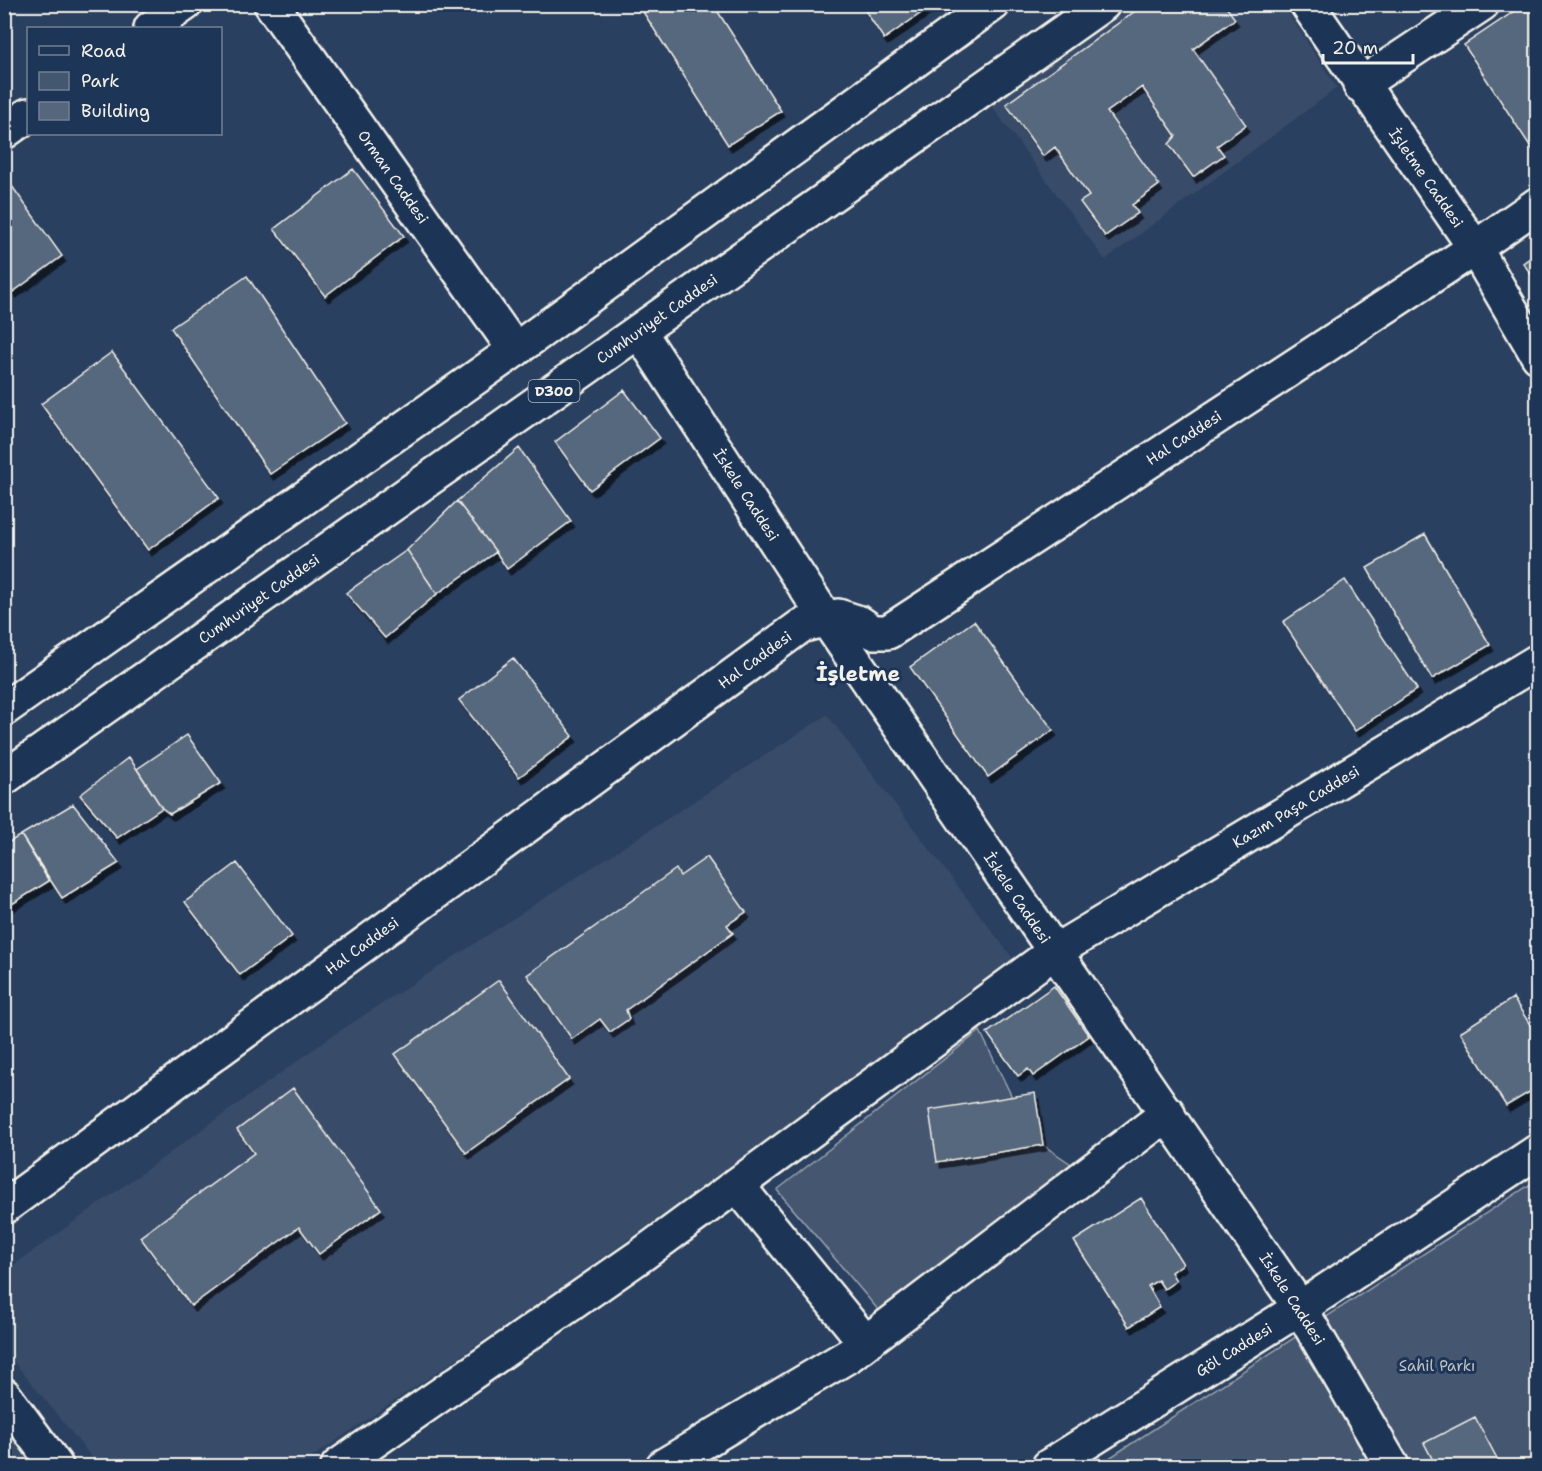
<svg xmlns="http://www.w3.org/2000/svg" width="1542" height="1471" viewBox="0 0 1542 1471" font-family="'Shantell Sans',sans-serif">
	<defs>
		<filter id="shadow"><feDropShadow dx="3.5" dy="6" stdDeviation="0" flood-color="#0009"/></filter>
	</defs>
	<rect width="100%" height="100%" fill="#2a4060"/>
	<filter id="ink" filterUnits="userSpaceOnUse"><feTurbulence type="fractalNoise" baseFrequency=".0167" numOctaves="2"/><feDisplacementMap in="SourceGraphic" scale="12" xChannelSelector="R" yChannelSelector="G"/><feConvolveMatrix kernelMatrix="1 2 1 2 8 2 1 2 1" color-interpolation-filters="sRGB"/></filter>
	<g filter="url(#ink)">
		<path fill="#374c69" d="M1130,4l153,1 54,83 -232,172 -117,-159z
			M827,715l191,250 -485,342 -234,159h-200l-94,-115 -1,-79 328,-236z
			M4,1427h1l27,39h-27z"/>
		<path fill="#445771" stroke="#9ca4ac" stroke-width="1.5" d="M980,1031l32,66 -75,65 106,-17 28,19 -191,148 -103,-122z
			M1537,1180v286h-440z"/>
		<path fill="#56677d" stroke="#f4f1e8" stroke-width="1.5" filter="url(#shadow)" d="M638,4h75l68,107 -53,34z
			M861,4h73l-50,35z
			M1145,4h79l11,15 -42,30 53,76 -29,21 7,9 -31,22 -24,-33 7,-8 -34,-49 -35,25 52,73 -27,20 6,8 -33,23 -25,-34 9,-6 -34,-49 -12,9 -37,-52z
			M1525,4h13v154l-74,-113z
			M353,169l51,67 -79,60 -51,-67z
			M9,182l53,74 -49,36 -9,-12v-94z
			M1538,252v32l-15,-21z
			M247,276l98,147 -75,51 -99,-146z
			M112,352l107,146 -71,52 -107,-146z
			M624,390l36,48 -70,52 -35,-48z
			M519,448l52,73 -64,48 -11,-17 -39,-51z
			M457,501l39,51 -59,42 -30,-44z
			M1425,534l65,111 -58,34 -65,-111z
			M407,550l30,44 -52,44 -39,-45z
			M1345,580l72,109 -62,42 -72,-109z
			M974,621l79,109 -65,47 -78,-110z
			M513,658l60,78 -54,41 -60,-77z
			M187,735l34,48 -51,31 -8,-6 -25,-39z
			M129,757l33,51 -45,30 -37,-43z
			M73,804l46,59 -57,35 -41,-63z
			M21,835l28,46 -45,28v-64z
			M707,857l39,55 -19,13 6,8 -107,77 3,9 -19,13 -10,-13 -28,20 -45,-64 149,-106 4,7z
			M237,863l55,73 -52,39 -55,-73z
			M499,980l70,99 -103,74 -71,-99z
			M1054,986l35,50 -56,40 -5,-7 -10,7 -31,-43z
			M1513,998l25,39v50l-32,19 -46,-74z
			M293,1088l88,121 -62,45 -20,-27 -108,79 -51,-69 114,-84 -17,-23z
			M1035,1093l8,52 -106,17 -8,-52z
			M1141,1198l42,66 -12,8 5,9 -12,8 -6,-9 -10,6 12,21 -31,20 -55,-86z
			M1475,1417l26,49h-65l-12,-23z"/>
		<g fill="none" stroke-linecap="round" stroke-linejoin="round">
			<defs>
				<path id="street" d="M271,4l244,346
					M1307,4l168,244 63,108
					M151,28l34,-24
					M1360,85l122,-81
					M4,132l24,-17
					M737,1185l128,157
					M4,1207l797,-581 37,-10 22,7 13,9h15l587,-384 63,-44
					M1300,1308l92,158
					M4,1395l52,71
					M663,1466l185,-110 320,-243"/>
				<path id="secondary" d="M639,331l187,288 474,689
					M338,1466l302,-210 414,-304 484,-291
					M1049,1466l251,-158 238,-157"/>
				<path id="highway" d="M4,709l511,-359 478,-346
					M4,778l1099,-774"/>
			</defs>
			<use href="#street" stroke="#f4f1e8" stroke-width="38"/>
			<use href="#secondary" stroke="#f4f1e8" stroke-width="38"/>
			<use href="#highway" stroke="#f4f1e8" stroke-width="38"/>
			<use href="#street" stroke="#1d3557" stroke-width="33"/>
			<use href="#secondary" stroke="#1d3557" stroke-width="33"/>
			<use href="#highway" stroke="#1d3557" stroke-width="33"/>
		</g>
	</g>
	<g text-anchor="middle" stroke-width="6" stroke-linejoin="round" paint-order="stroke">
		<rect fill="#1d3557" stroke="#b4b9bc" stroke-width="1.5" x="528.5" y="380" width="51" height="22" rx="4.5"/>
		<g font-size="14" font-weight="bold" fill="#f4f1e8">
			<text x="554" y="396">D300</text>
		</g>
		<g font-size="15" fill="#f4f1e8" stroke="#1d3557">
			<text transform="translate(393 177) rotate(55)" y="5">Orman Caddesi</text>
			<text transform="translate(1426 178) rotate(55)" y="5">İşletme Caddesi</text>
			<text transform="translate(657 319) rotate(-35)" y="5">Cumhuriyet Caddesi</text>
			<text transform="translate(1184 438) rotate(-33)" y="5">Hal Caddesi</text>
			<text transform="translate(746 495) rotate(57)" y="5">İskele Caddesi</text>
			<text transform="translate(259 599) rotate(-35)" y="5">Cumhuriyet Caddesi</text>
			<text transform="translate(755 660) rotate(-36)" y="5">Hal Caddesi</text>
			<text transform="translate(1296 807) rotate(-31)" y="5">Kazım Paşa Caddesi</text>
			<text transform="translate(1017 898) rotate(56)" y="5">İskele Caddesi</text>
			<text transform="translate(362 946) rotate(-36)" y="5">Hal Caddesi</text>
			<text transform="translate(1292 1299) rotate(57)" y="5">İskele Caddesi</text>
			<text transform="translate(1234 1350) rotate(-32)" y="5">Göl Caddesi</text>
		</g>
		<g font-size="15" fill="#bfc3c4" stroke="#1d3557">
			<text x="1437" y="1371">Sahil Parkı</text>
		</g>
		<g font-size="21" font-weight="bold" fill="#f4f1e8" stroke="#1d3557">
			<text x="858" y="681">İşletme</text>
		</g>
	</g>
	<rect width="1542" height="1471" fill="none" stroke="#1d3557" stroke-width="24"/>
	<rect x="12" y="12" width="1518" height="1447" fill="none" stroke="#f4f1e8" stroke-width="2" filter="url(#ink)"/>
	<rect x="27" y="27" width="195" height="108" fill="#1d3557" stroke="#738091" stroke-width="1.5"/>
	<rect x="39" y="46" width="30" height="9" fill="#1d3557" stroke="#738091" stroke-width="1.5"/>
	<text x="81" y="57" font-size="18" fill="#f4f1e8">Road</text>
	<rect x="39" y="72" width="30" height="18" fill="#445771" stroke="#738091" stroke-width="1.5"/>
	<text x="81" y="87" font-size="18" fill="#f4f1e8">Park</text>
	<rect x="39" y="102" width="30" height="18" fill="#56677d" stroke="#738091" stroke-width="1.5"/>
	<text x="81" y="117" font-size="18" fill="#f4f1e8">Building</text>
	<path d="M1323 54v9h90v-9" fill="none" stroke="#f4f1e8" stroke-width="3"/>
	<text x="1332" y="54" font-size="18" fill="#f4f1e8" stroke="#1d3557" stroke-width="4.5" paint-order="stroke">20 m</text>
</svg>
